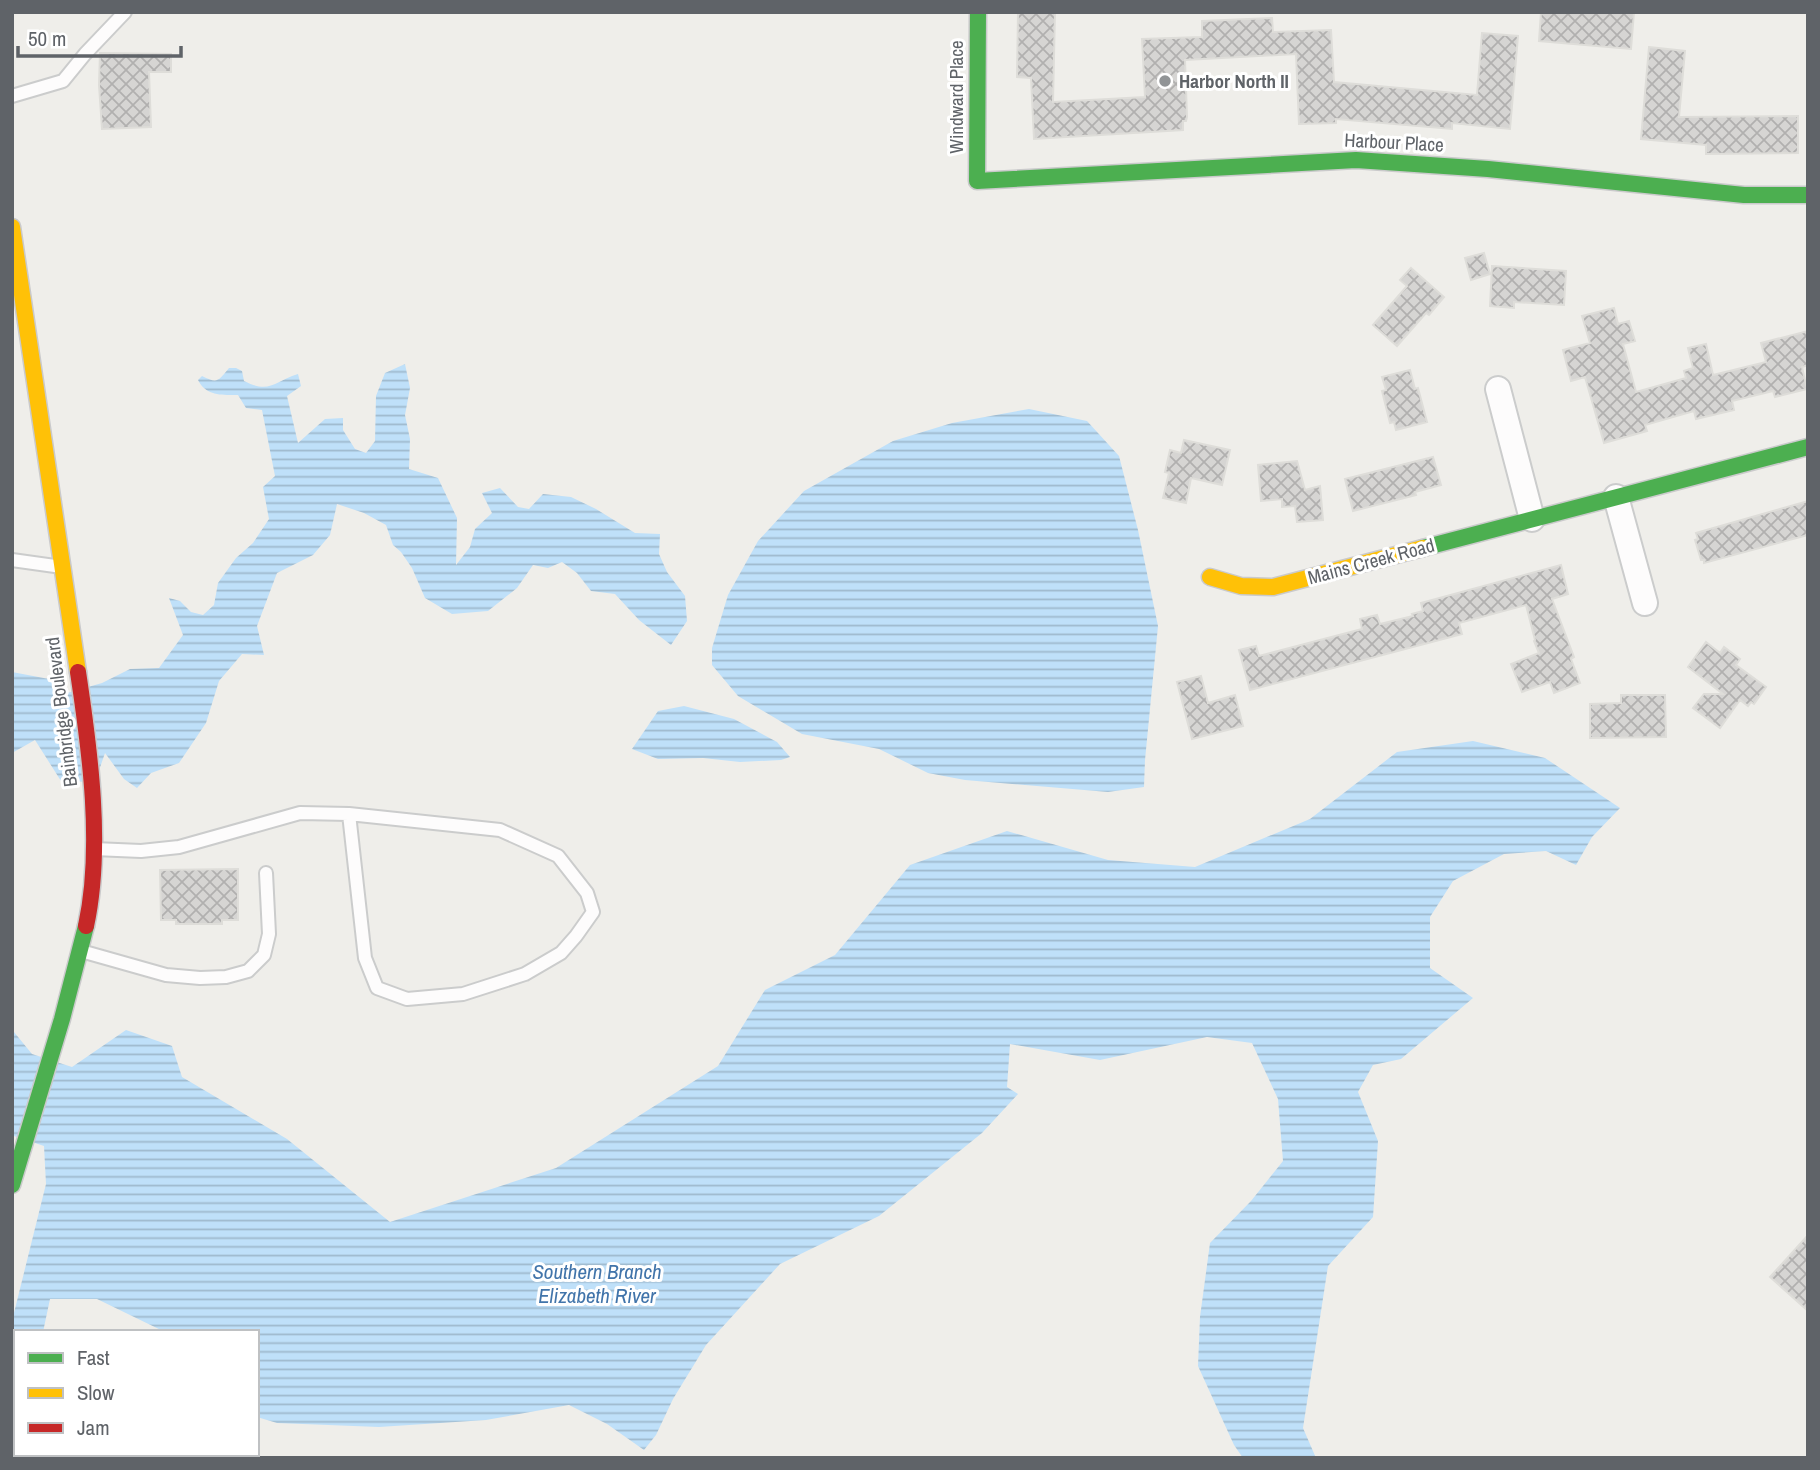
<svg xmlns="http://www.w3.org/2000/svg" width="1820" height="1470" viewBox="0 0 1820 1470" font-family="'Archivo Narrow',sans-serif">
	<defs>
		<pattern id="water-rules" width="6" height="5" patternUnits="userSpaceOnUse" patternTransform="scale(1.75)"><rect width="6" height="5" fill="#bfe0f9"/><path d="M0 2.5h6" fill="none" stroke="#9eb9cd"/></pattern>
		<pattern id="building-cross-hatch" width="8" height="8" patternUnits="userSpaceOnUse" patternTransform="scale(1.75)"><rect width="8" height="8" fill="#d6d5d3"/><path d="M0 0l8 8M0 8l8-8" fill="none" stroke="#b1b0af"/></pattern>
	</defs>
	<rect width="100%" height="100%" fill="#efeeea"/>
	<path fill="url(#water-rules)" d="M405,364l5,24 -5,27 5,24 -1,30 29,9 19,40 -1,47 14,-18 5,-18 17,-16 -10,-20 18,-5 18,19 11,2 14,-15 28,3 25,12 39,24 25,1 -1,20 8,18 18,24 2,25 -16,24 -32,-25 -24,-26 -24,-3 -14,-18 -15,-11 -14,6 -15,-3 -16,23 -29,23 -36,3 -27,-16 -13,-30 -11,-16 -8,-7 -7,-20 -22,-12 -27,-9 -7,31 -17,20 -36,18 -20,53 7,29 -22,-1 -23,27 -13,42 -27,40 -28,10 -14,15 -13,-9 -19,-26 -10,29 -34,-1 -26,-41 -23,13v-81l37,7 18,14 35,-10 28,-14 29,-1 24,-33 -14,-37 11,3 11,11 12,3 11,-10 4,-22 18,-25 17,-15 16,-24 -6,-32 12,-11 -13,-66 -16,-2 -8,-13c-17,0 -32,1 -40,-15l4,-4c16,8 16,5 27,-8h7l6,3 2,10c26,13 29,1 54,-7l3,12 -14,10 11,47 27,-24 18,-1v12l12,19 11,4 9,-12 1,-45 9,-23z
		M1029,409l58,12 32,35 19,74 20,96 -13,134 -1,27 -36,5 -143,-12 -37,-7 -49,-24 -77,-15 -64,-38 -26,-31v-17l16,-53 30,-54 46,-50 89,-50 59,-18z
		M684,706l50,13 43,23 13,15 -9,3 -41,2 -37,-4 -45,1 -26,-10 26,-38z
		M1473,741l72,17 75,50 -28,29 -16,28 -30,-14 -42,3 -51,27 -23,36v51l43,30 -72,61 -28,6 -15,27 20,49 -5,76 -45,49 -25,162 13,30h-73l-9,-13 -36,-79 2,-49 10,-74 41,-42 32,-40 -5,-62 -26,-56 -45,-6 -107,23 -90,-16 -3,43 11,7 -36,39 -103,83 -99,48 -74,81 -33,54 -17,36 -12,15 -37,-26 -38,-19 -83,15 -107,7 -102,-4 -20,-6v-85h-92l-68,-33h-47l-7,33h-27v39h-4v-50l34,-137 -2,-38 -30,-10 -2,1v-205l2,9v91l18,22 40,13 54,-37 46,16 10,31 105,62 103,83 166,-54 162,-102 47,-76 70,-35 75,-90 97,-34 101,29 87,7 115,-48 87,-67z"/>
	<path fill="url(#building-cross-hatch)" stroke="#deddd9" stroke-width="2" d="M1018,12h37l-2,90 92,-5 -3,-58 60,-2v-16l70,-3 1,14 58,-2 3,52 143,13 5,-62 36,3 -8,93 -58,-6v6l-116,-10v4l-37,1 -3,-70 -111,6 2,57 -1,4h-3v9l-149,9 -3,-61 -14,-1z
		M1541,12h93l-3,37 -92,-8z
		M1649,47l36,4 -6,66 119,-1v37l-92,1v-9l-65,-6z
		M100,53l71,1v18h-22l2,55 -49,2 -3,-44z
		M1484,253l6,21 -19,6 -6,-22z
		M1492,266l74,5 -2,34 -50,-3v6l-24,-2z
		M1411,268l33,29 -15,18 -3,-2 -29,33 -24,-21 34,-39 -7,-6z
		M1614,308l4,16 11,-3 6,20 -12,3 13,48 50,-14 -2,-7 9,-3 -5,-20 18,-4 7,31 53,-13 -5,-19 47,-12v34l-6,2 5,22 -32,8 -2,-6 -41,10 2,9 -38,9 -2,-8 -49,14 2,6 -43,12 -19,-66 -14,4 -8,-31 27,-7 -8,-27z
		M1410,370l5,19 3,-1 9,34 -31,8 -2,-8 -4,1 -8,-32 4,-1 -4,-13z
		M1184,440l46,10 -8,35 -31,-7 -5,25 -23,-5 6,-25 -4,-1 5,-22 11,3z
		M1433,457l8,28 -26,7 1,3 -63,16 -8,-32z
		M1297,461l8,29 15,-4 3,34 -26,2 -2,-16 -13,1v-8l-21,2 -3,-36z
		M1808,501v34l-104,28v-3h-3l-6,-20 3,-1 -2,-6z
		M1561,565l7,29 -16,5 22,58 -3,2 9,24 -26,10 -4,-11 -28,10 -11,-28 28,-11 -5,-12 1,-1 -9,-35 -67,18 3,11 -212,56 -11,-40 17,-4 3,10 103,-27 -2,-10 17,-4 3,9 33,-8 -1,-2 11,-3 -2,-8z
		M1706,642l14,11 4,-6 16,12 -4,6 30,22 -12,17 -3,-2 -3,4 -8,-6 -20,28 -27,-20 11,-14h19l-35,-27z
		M1201,676l7,27 27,-8 8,31 -51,13 -15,-57z
		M1621,695h44l1,42 -76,1v-34l31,-1z
		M238,869v51h-16v4h-46v-4h-15l-1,-50z
		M1808,1235v76l-38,-34z"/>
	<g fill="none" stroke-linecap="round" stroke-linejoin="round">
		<defs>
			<path id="lane" d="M12,96l51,-15 22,-27 40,-42
				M12,560l50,7
				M94,849l47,2 38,-4 121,-34 49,1 151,16 58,26 29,37 6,19 -17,24 -15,17 -36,21 -62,20 -56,5 -30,-11 -12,-30 -16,-144
				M81,951l85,24 34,3 26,-1 22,-6 16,-16 5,-21 -3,-61
				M12,1439l4,1
				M62,1454l2,4"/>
			<path id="street" d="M1498,389l34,130
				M1616,497l29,106"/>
			<path id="fast" d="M978,12l-1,169 379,-21 132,9 256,26h64
				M1423,548l385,-101
				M12,1185l50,-166 24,-93"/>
			<path id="slow" d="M12,227l66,445
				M1210,577l31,9 32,1 150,-39"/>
			<path id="jam" d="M78,672c12,79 25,176 8,254"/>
		</defs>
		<use href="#lane" stroke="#cbcccc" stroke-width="16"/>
		<use href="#street" stroke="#cbcccc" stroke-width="28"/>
		<use href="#fast" stroke="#cacacb" stroke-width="19"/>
		<use href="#slow" stroke="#cacacb" stroke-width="19"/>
		<use href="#jam" stroke="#cacacb" stroke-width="19"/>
		<use href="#lane" stroke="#fdfcfc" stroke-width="12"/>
		<use href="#street" stroke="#fdfcfc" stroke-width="24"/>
		<use href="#fast" stroke="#4caf50" stroke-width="16"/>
		<use href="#slow" stroke="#ffc107" stroke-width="16"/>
		<use href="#jam" stroke="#c62828" stroke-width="16"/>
	</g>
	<circle fill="#919496" stroke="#fff" stroke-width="2.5" cx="1165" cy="81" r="7"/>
	<g text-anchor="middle" stroke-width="6" stroke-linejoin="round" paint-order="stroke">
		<g font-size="19" font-weight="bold" fill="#5f6368" stroke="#fff" text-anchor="start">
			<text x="1179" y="88">Harbor North II</text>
		</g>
		<g font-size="19" fill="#5f6368" stroke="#fff">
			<text transform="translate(956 97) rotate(-90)" y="7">Windward Place</text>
			<text transform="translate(1394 142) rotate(3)" y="7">Harbour Place</text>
			<text transform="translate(1371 561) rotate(-15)" y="7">Mains Creek Road</text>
			<text transform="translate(61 712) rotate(-97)" y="7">Bainbridge Boulevard</text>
		</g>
		<g font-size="21" font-style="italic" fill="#4174aa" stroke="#fff">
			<text x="597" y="1279">Southern Branch<tspan x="597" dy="24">Elizabeth River</tspan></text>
		</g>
	</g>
	<rect width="1820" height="1470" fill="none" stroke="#5f6368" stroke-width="28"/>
	<rect x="14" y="1330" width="245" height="126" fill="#ffffff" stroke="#bfc1c3" stroke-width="2"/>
	<rect x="28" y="1353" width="35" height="10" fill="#4caf50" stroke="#bfc1c3" stroke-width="2"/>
	<text x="77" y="1365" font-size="21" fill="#5f6368">Fast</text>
	<rect x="28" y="1388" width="35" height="10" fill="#ffc107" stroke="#bfc1c3" stroke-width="2"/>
	<text x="77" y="1400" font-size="21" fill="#5f6368">Slow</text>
	<rect x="28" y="1423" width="35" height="10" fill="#c62828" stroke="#bfc1c3" stroke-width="2"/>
	<text x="77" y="1435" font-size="21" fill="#5f6368">Jam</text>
	<path d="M18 46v10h163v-10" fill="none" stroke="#5f6368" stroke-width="3.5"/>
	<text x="28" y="46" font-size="21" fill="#5f6368" stroke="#ffffff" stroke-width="5" paint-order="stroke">50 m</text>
</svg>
